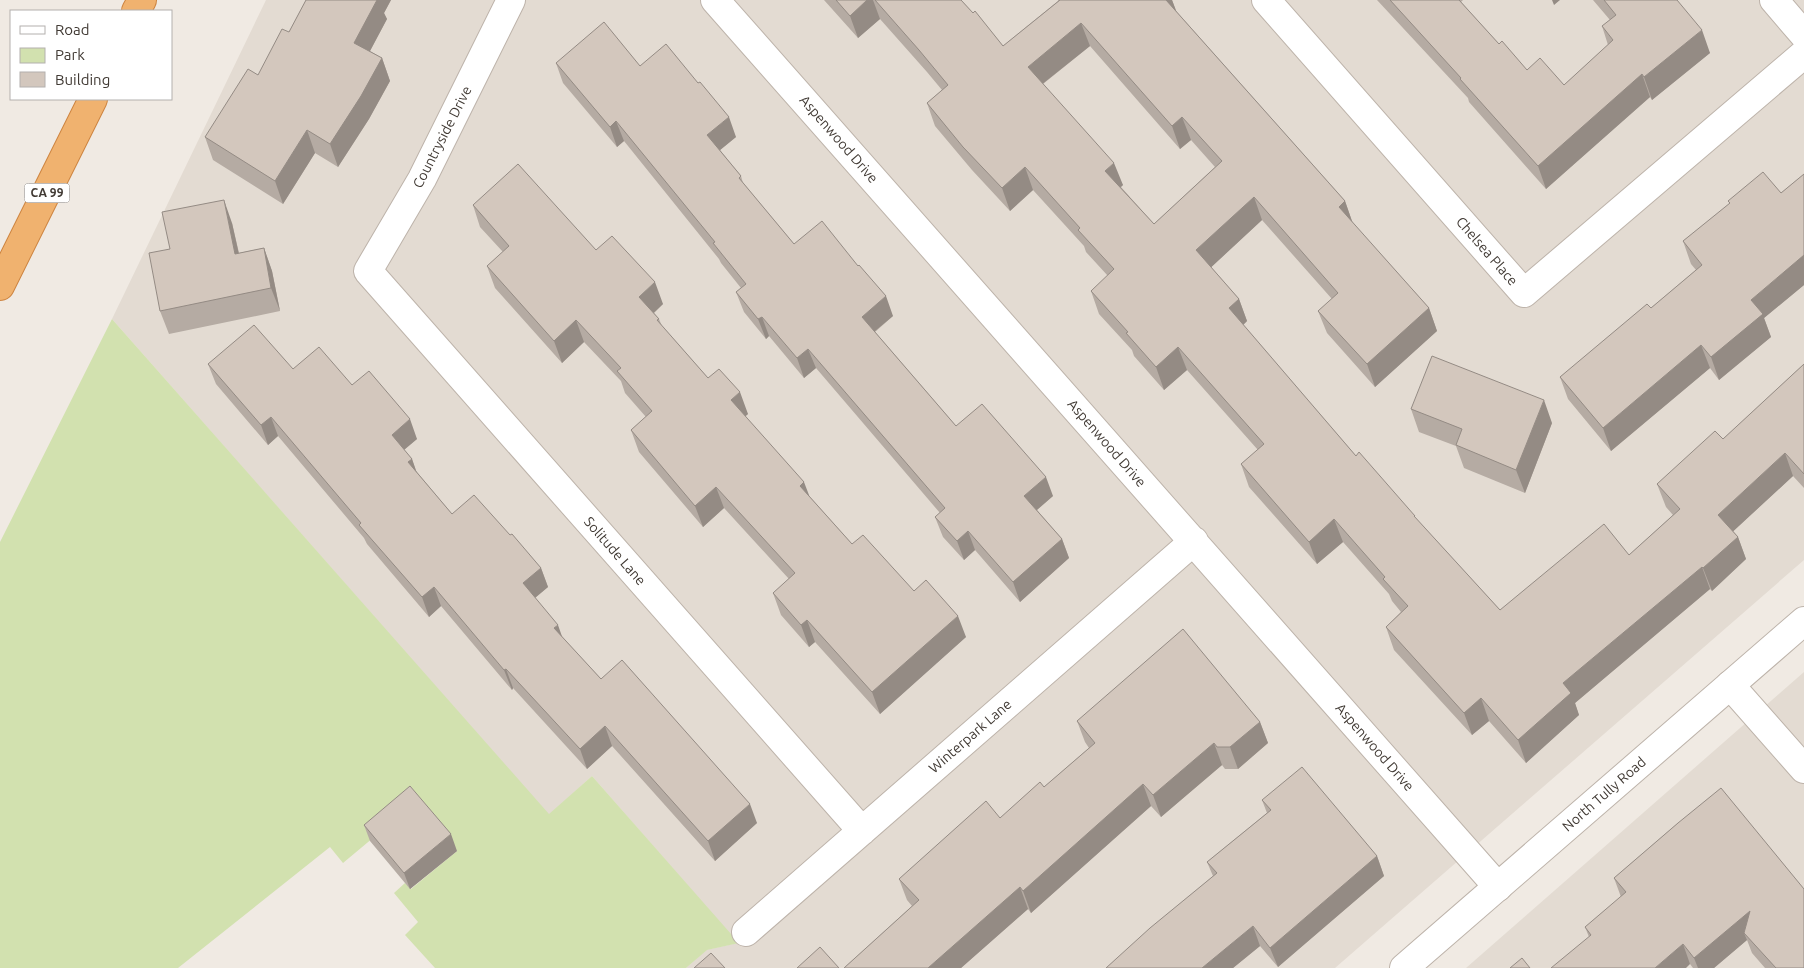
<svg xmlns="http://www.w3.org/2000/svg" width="1804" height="968" viewBox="0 0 1804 968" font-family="Ubuntu,sans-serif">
	<rect width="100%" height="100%" fill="#f0eae3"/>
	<path fill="#e3dbd2" d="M266,0h1538v560l-469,408h-649l20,-18 32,-7 -146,-167 -43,39 -437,-496z
		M1804,672v296h-338z"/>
	<path fill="#d2e1af" d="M112,319l437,495 43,-38 147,167 -32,7 -21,18h-251l-30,-33 13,-13 -24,-29 11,-10 6,6 46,-38 -41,-49 -73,61 -13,-16 -152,121h-178v-426z"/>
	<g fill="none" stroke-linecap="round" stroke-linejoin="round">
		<defs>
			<path id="minor" d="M511,0l-89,179 -54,92 494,560
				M715,0l783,887
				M1266,0l258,293 280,-239
				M1774,0l30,35
				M1730,685l74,84
				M746,932l448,-391"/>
			<path id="tertiary" d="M1404,968l400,-347"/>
			<path id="motorway" d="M136,11l6,-11
				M0,286l93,-187"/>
		</defs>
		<use href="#minor" stroke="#bdb3aa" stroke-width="30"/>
		<use href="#tertiary" stroke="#bdb3aa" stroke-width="30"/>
		<use href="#motorway" stroke="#cd8440" stroke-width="30"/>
		<use href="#minor" stroke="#fff" stroke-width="28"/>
		<use href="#tertiary" stroke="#fff" stroke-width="28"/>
		<use href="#motorway" stroke="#f0b26f" stroke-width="28"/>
	</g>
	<path fill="#b5aba3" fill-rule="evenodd" d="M306,0h85l-7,13 3,6 -17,32 12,7 8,23 -21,38 -31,48 -23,-14 -32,51 -70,-44 -8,-23 53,-62 31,-43z
		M824,0h137l42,46 55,-45v-1h114l4,11 169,190 8,23 76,84 8,23 -62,56 -48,-54 -9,-22 14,-12 -70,-79 -51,47 28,32 8,22 -4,4 113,131 60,63 84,91 129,-55 44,-40 -7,-8 -9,-23 66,-45 81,-75v124l-11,-12 -60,55 5,6 8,22 -34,32 -2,-2 -135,114 4,12 -53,48 -37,-42 -17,14 -78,-85 -8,-23 15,-15 -9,-11 -3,-7 -46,-52 -26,22 -68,-77 -8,-23 17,-14 -71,-80 -23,20 -30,-34 -2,-6 -33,-36 -8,-23 17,-15 -22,-24 -2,-6 -51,-56 -23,21 -38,-41 -37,-44 -8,-23 15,-13 -15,-18 -47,-53 -22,19zM1090,46l90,103 11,-9 24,27 -61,57 -33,-37 2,-2 -80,-101z
		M1377,0h86l-2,2 38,42 28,26 37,15 44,-40 -6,-19 8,-6 -17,-20h84l33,53 -58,47 -2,-3 -104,92 -77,-87 -1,-4z
		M556,63l84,3 96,71 -16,13 21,26 2,7 51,61 99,72 -18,16 81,94 97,70 -16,14 25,29 7,19 -49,44 -45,-52 -11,10 -21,-23 -8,-20 5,-4 -124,-145 -12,10 -35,-42 -3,3 -22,-27 -8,-20 5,-4 -20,-25 -2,-4 -95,-118 -7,6 -54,-64z
		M1804,174v111l-40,33 7,19 -52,43 -9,-12 -99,83 -43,-52 -8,-22 91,-69 45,-38 -5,-6 -8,-23 47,-37 -2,-3 53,-8z
		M473,205l123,45 67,54 -9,9 5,6 3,7 46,52 40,36 -3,2 65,81 42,47 62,47 52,46 -86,77 -65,-72 -6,5 -28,-32 -8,-22 16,-14 -65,-71 -21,19 -64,-75 -8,-22 15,-13 -21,-24 -4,-12 -37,-39 -22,21 -67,-75 -8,-22 16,-14 -23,-25z
		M232,223l7,30 25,-5 8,23 8,40 -111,23 -9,-23 10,-62z
		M208,364l85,5 59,16 65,54 -13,11 8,9 4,12 36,43 58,21 31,33 7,19 -13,11 27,39 39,42 156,144 -42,38 -103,-115 -25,23 -74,-81 -1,2 -71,-84 -12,11 -62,-73 -3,-6 -86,-102 -10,9 -52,-61z
		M1411,409l141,14 -27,70 -61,-25 -8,-22 -37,-14z
		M1077,721l183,1 8,21 -30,26h-13l-3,-4 -61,52 -10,-11 -120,107 -3,-4 -67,59h-117l68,-62 -5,-6 -8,-21 101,-61 44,-31 45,-39 -4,-6z
		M1262,800l115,56 7,20 -106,91 -18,-21 -27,22h-127l107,-92 -6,-14 60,-49z
		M1678,823l126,145h-39l-13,-15 -5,-13 -33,28h-21l-3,-4 -101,-27 -4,-10 36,-30 -7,-19z
		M364,825l93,26 -47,38 -40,-48z"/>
	<path fill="#948b84" d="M376,0h15l-7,13 3,6 -25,47 -8,-23z
		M867,0h6l7,19 -22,19 -8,-22z
		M1164,0h8l5,13z
		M1552,0h8l-6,5z
		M1081,23l9,23 -54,43 -8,-22z
		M1702,30l8,23 -58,47 -8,-23z
		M382,58l8,23 -21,38 -31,48 -8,-23z
		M1642,74l8,23 -104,92 -8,-23z
		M729,117l7,20 -22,18 -7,-20z
		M1182,117l9,23 -11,9 -8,-23z
		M616,121l8,20 -7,6 -7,-20z
		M307,130l8,23 -32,51 -8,-23z
		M1114,163l9,22 -9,8 -9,-22z
		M1025,167l8,23 -23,21 -8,-23z
		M1254,197l8,23 -57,53 -9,-23z
		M224,200l8,23 12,54 -9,-23z
		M1345,201l8,23 -14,-17z
		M264,248l8,23 8,40 -9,-23z
		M1804,255v30l-40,33 7,19 -52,43 -8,-23 40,-57z
		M655,282l8,22 -16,15 -8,-22z
		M886,296l7,20 -24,20 -7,-19z
		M1239,299l8,22 -10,10 -8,-23z
		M1429,308l8,23 -62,56 -8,-23z
		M762,317l7,19 -3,3 -8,-20z
		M576,320l8,22 -22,21 -8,-22z
		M1701,345l9,23 -99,83 -8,-23z
		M1178,347l9,23 -23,20 -8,-23z
		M808,349l8,19 -12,10 -7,-20z
		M740,392l8,22 -9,8 -8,-22z
		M1544,400l8,23 -27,70 -9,-23z
		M271,417l7,19 -10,9 -7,-20z
		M410,419l7,20 -18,15 -7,-19z
		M1785,453l8,23 -67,62 -8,-23z
		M412,459l7,20 -11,-17z
		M1046,477l7,19 -22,19 -7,-19z
		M804,482l8,21 -12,-17z
		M716,487l8,21 -21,19 -8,-21z
		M1334,519l9,23 -26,22 -8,-22z
		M968,531l7,19 -11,10 -7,-19z
		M1738,537l8,22 -34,32 -9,-23z
		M1062,539l7,19 -49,44 -7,-20z
		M1702,567l8,22 -135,114 4,12 -53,48 -8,-23 45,-57z
		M541,568l7,19 -18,15 -7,-19z
		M434,587l7,19 -12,11 -7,-20z
		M958,616l8,21 -86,77 -8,-22z
		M807,620l8,22 -6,5 -8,-22z
		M558,625l7,20 -11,-17z
		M506,669l7,19 -1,2 -8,-20z
		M1481,698l8,23 -17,14 -8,-22z
		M1260,722l8,21 -30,26 -8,-22z
		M605,726l7,20 -25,23 -7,-20z
		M1214,743l8,22 -61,52 -8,-22z
		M1143,784l8,22 -120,107 -8,-22z
		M750,804l7,19 -42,38 -7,-20z
		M451,834l6,17 -47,38 -6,-16z
		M1377,856l7,20 -106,91 -8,-19z
		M1020,887l8,22 -67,59h-33z
		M1750,911l-6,22 3,7 -33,28h-16l-4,-10z
		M1253,926l7,20 -27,22h-31z
		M1683,944l7,20 -4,4h-31z"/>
	<path fill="#d3c7bd" stroke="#948b84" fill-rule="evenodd" d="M306,0h71l-23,43 28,15 -21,38 -31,48 -23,-14 -32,51 -70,-44 43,-68 10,6 24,-46 7,3z
		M836,0h31l-17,16z
		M875,0h86l12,13 2,-2 28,35 57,-46h106l179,201 -6,6 90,101 -62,56 -49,-53 20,-18 -84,-96 -58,53 43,49 -10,9 127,148 3,-4 56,64h-1l86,94 104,-86 25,31 51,-46 -23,-25 58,-53 8,8 81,-75v110l-19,-21 -67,62 20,22 -35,31 -1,-1 -139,116 8,10 -53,47 -37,-42 -17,15 -78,-86 22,-21 -25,-27 2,-2 -51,-58 -25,23 -68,-78 23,-20 -86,-97 -22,20 -30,-34 2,-1 -37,-41 23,-22 -36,-39 2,-2 -55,-61 -23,21 -39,-41 -36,-44 21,-18 -29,-35zM1081,23l91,103 10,-9 40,44 -68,63 -49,-53 9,-8 -86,-96z
		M1390,0h69l40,44 3,-3 25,29 13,-12 24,27 49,-45 -11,-14 14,-11 -12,-15h73l25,30 -58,47 -2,-3 -104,92 -78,-87 1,-1z
		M604,22l36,44 26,-22 32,39 2,-1 29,35 -22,18 34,41 -2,2 55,66 28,-23 36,45 1,-1 27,31 -24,21 94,109 26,-22 64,73 -22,19 38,43 -49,43 -45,-51 -11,10 -22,-24 10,-9 -137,-159 -11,9 -35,-41 -4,2 -22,-27 10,-8 -33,-41 2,-1 -99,-121 -6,6 -54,-64z
		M518,164l78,86 16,-14 43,46 -16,15 20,22 -2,1 51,58 11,-9 21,23 -9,8 73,82 -4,4 52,58 11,-9 51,56 12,-11 32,36 -86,76 -65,-72 -6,5 -28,-32 22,-20 -79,-86 -21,19 -64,-76 21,-19 -35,-40 4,-3 -45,-48 -22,21 -67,-75 22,-20 -36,-41z
		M1763,172l18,21 23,-19v81l-53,45 12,14 -52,43 -10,-12 -98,83 -43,-51 87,-73 4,4 51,-43 -19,-24 47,-38 -2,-2z
		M224,200l11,54 29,-6 7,40 -111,23 -11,-58 21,-4 -8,-37z
		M254,325l39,44 26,-22 33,38 17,-14 41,48 -18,16 20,24 -4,3 44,52 22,-19 36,40 2,-1 29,34 -18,15 35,42 -4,3 47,51 21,-19 128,144 -42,37 -103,-115 -25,23 -74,-80 -2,1 -70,-83 -12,10 -63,-72 2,-2 -90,-106 -10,8 -53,-61z
		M1432,356l112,44 -28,70 -60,-25 6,-16 -51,-20z
		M1183,629l77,93 -30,25h-13l-3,-4 -61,52 -10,-11 -120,107 -3,-4 -92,81h-84l75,-68 -20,-21 87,-78 14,17 40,-36 4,5 51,-44 -18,-22z
		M1302,767l75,89 -107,92 -17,-22 -51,42h-96l44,-40 67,-55 -10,-11 64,-52 -9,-10z
		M410,786l41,48 -47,39 -40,-48z
		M1721,788l83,101v79h-28l-32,-35 6,-22 -56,47 -11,-14 -28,24h-104l40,-33 -6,-8 41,-35 -12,-14 64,-55z
		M820,947l19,21h-42z
		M711,953l14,15h-31z
		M1522,958l8,10h-20z"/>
	<g text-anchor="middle" stroke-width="4" stroke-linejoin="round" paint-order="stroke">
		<rect fill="#fff" stroke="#7a7571" stroke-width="1" x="24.5" y="183.5" width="45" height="19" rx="4"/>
		<g font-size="12" font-weight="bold" fill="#413a34">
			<text x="47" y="197">CA 99</text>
		</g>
		<g font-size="14" fill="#413a34" stroke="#fff">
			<text transform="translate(442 137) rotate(-63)" y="5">Countryside Drive</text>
			<text transform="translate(839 139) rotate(49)" y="5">Aspenwood Drive</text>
			<text transform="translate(1487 251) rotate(49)" y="5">Chelsea Place</text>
			<text transform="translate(1107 443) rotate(49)" y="5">Aspenwood Drive</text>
			<text transform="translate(615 551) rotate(49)" y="5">Solitude Lane</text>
			<text transform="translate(970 736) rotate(-41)" y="5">Winterpark Lane</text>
			<text transform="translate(1375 747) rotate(49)" y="5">Aspenwood Drive</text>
			<text transform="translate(1604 794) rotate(-41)" y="5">North Tully Road</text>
		</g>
	</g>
	<rect x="10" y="10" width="162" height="90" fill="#ffffff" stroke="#b3b0ae"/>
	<rect x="20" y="26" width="25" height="8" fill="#ffffff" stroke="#b3b0ae"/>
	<text x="55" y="35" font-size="15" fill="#413a34">Road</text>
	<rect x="20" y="48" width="25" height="15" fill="#d2e1af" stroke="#b3b0ae"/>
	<text x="55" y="60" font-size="15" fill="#413a34">Park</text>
	<rect x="20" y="72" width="25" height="15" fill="#d3c7bd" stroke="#b3b0ae"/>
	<text x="55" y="85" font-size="15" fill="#413a34">Building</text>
</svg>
